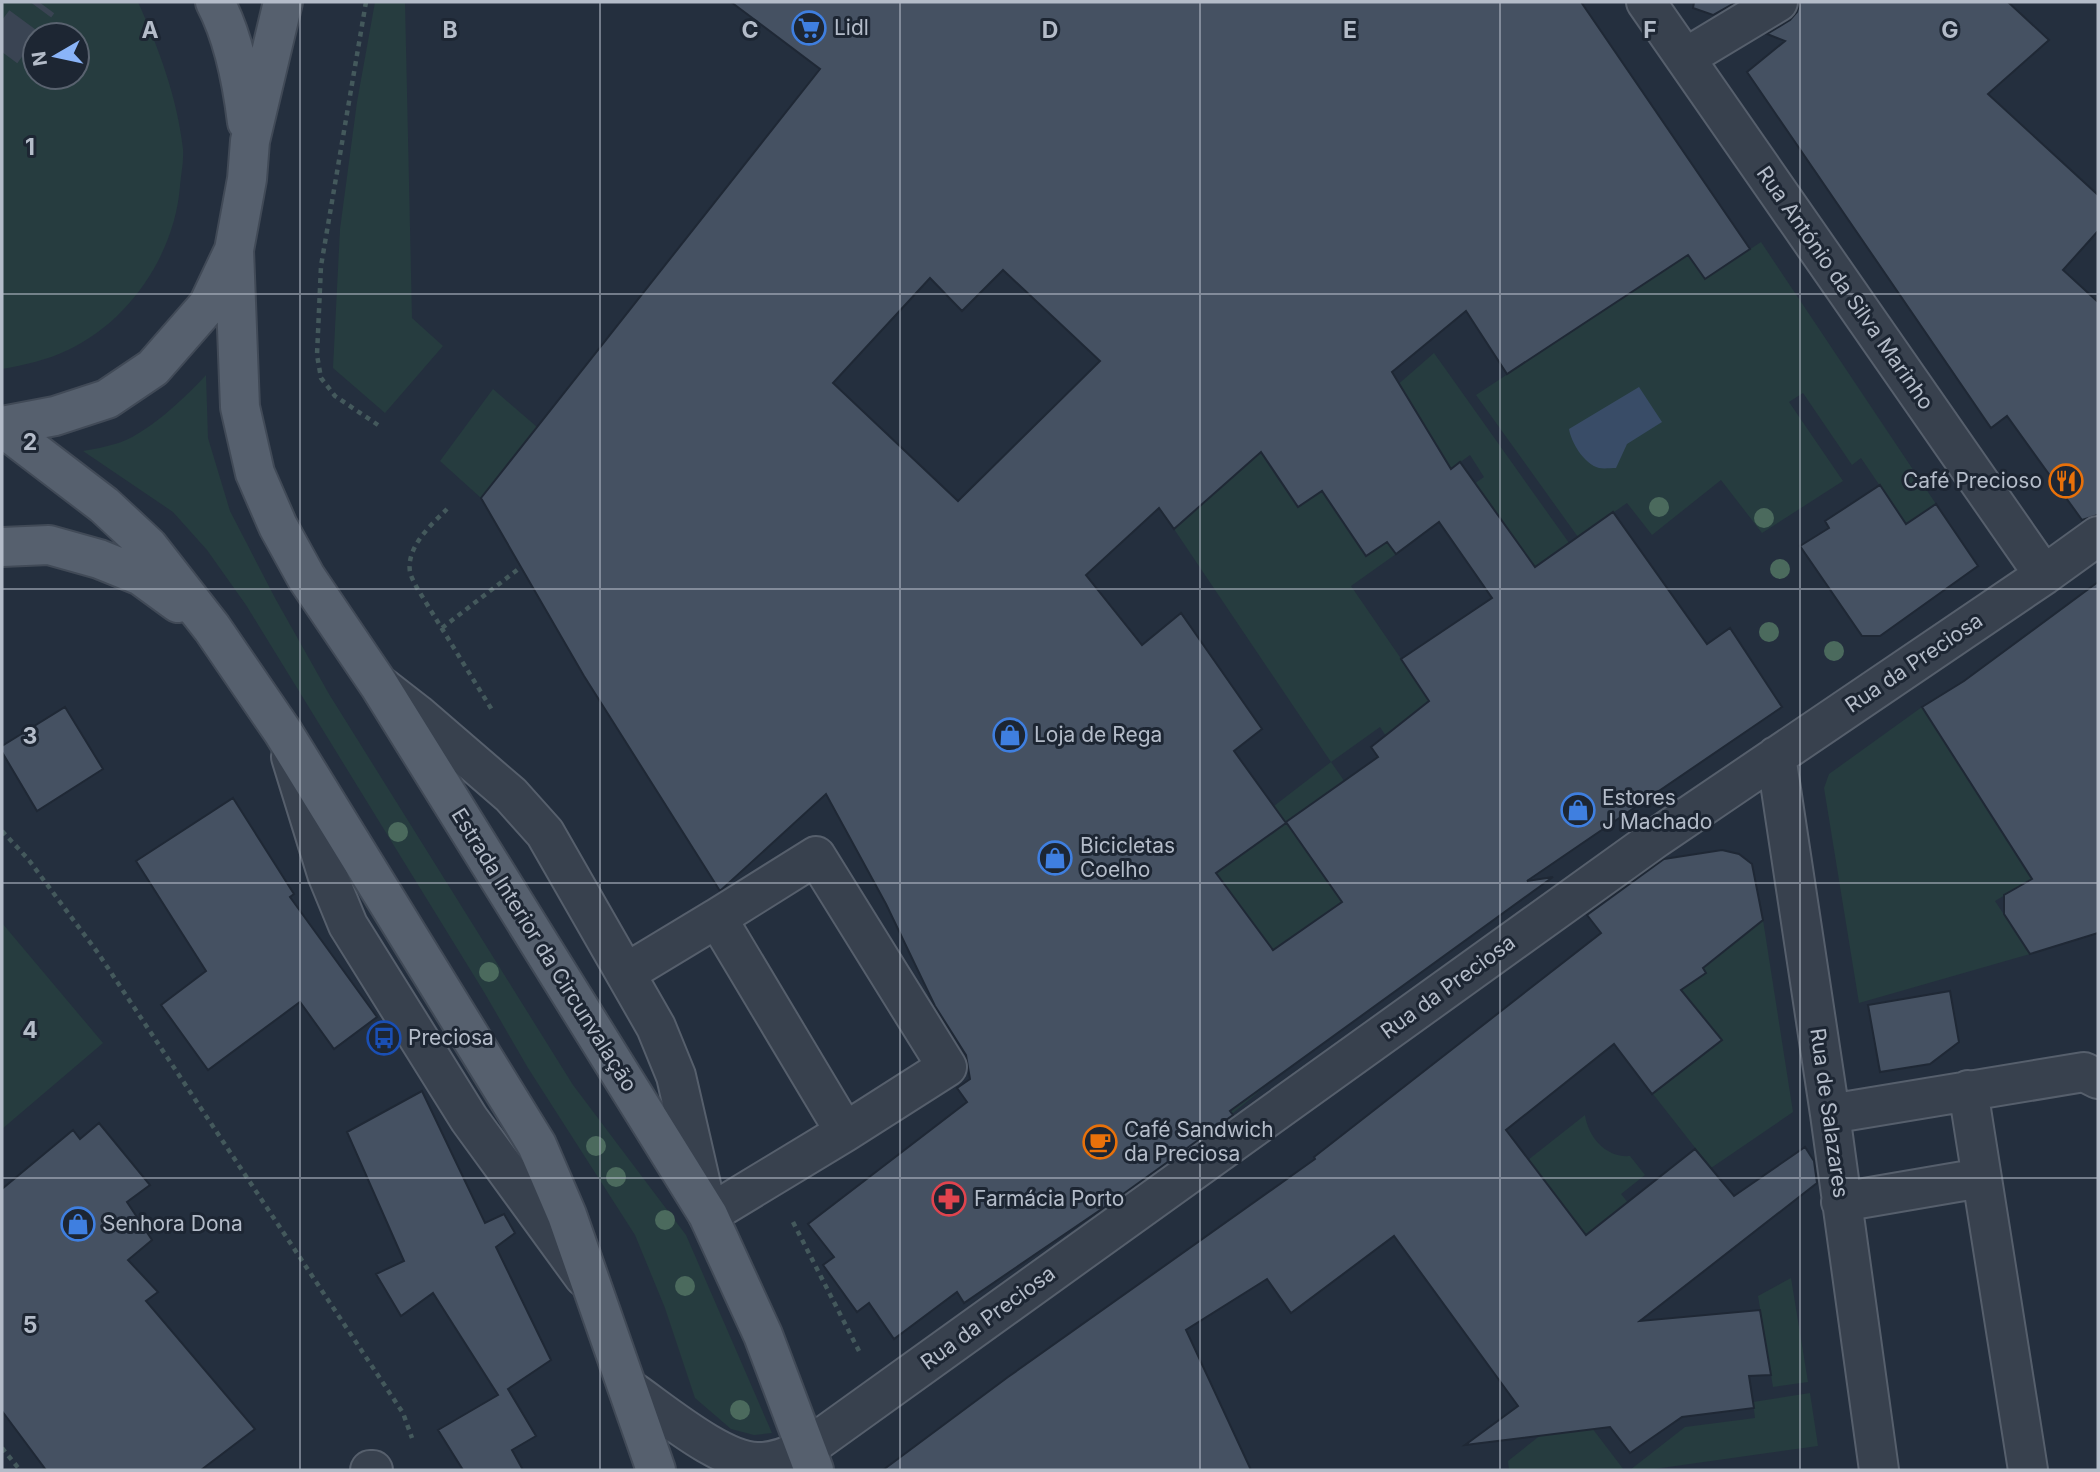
<svg xmlns="http://www.w3.org/2000/svg" width="2100" height="1472" viewBox="0 0 2100 1472" font-family="Inter,sans-serif">
	<rect width="100%" height="100%" fill="#242f3e"/>
	<path fill="#263c3f" fill-rule="evenodd" d="M2,2h136c21,47 39,95 45,147 1,12 -2,25 -3,37 -5,67 -50,135 -112,164 -21,10 -43,15 -66,19zM35,35h42v42h-42z
		M375,2h30l7,316 31,28 -58,67 -52,-45 7,-139 17,-127z
		M1761,242l175,262 -30,20 -45,-66 -9,7 -49,-72 -14,9 54,79 -81,52 -41,-53 -69,55 -25,-32 -49,34 -102,-142 212,-140 17,24z
		M1434,353l172,242 -55,42 -48,-115 -13,-18 -16,13 -16,-22 26,-18 -14,-22 -19,14 -31,-51 -41,-17z
		M206,375l2,63 22,73 45,87 54,96 244,391 113,150 86,198 -18,2 -23,-6 -36,-31 -30,-90 -30,-73 -107,-167 -44,-76 -238,-387 -39,-55 -34,-38 -90,-61c11,-2 22,-4 32,-7 30,-8 70,-46 91,-69z
		M493,389l44,38 -56,71 -41,-37z
		M1246,432l52,75 24,-16 44,64 21,-13 9,12 -45,32 97,141 -62,9 -6,-9 -49,35 62,89 -45,59 -75,40 -76,24 76,106 -41,34 -97,-131 63,-95 42,-32 34,-50 57,-44 -157,-233 46,-41 -13,-21z
		M1922,707l110,172 -37,22 35,53 -171,49 -35,-215 5,-14z
		M1763,920l30,192 -82,56 -58,-74 68,-53 -40,-51 25,-17 -3,-5z
		M2,923l101,120 -101,86z
		M1585,1115c3,22 21,43 45,41l15,19 -24,19 21,26 -42,33 -72,-93z
		M1791,1278l17,104 -35,5 -15,-91z
		M1810,1393l8,53 -171,24h-17l55,-43 70,-9 -2,-16z
		M1576,1407l48,63h-115l-1,-9z"/>
	<path fill="#394c67" d="M1639,387l23,35 -35,22 -11,24c-5,0 -12,1 -17,0 -15,-4 -28,-26 -30,-39z"/>
	<path fill="#455162" stroke="#1f2835" stroke-width="2" fill-rule="evenodd" d="M731,2h850l169,247 -45,30 -17,-24 -181,119 -41,-63 -74,61 59,97 9,-7 75,105 78,-55 94,132 23,-16 52,79 -255,174 26,-4 -323,234 3,4 -121,87 -148,101 -7,-11 -63,47 -25,-36 -12,9 -34,-47 11,-8 -26,-33 159,-122 -10,-14 13,-9 -4,-24 -31,-49 -49,-102 -60,-110 -106,97 -136,-215 -103,-178 339,-429zM1003,270l97,91 -142,140 -125,-118 97,-105 32,33zM1261,452l37,55 24,-16 44,65 21,-14 9,12 43,-32 53,76 -91,61 28,42 -58,46 7,10 -92,65 56,80 -69,48 -57,-77 70,-50 -52,-72 28,-22 -81,-116 -39,32 -56,-70 73,-67 15,21z
		M1694,2h42l-23,13 -20,-7z
		M1800,2h208l41,38 -61,54 110,101v36l-35,39 35,32v213l-16,5 -75,-104 -16,12 -244,-356 38,-31 -18,-7 23,-14 7,-8z
		M1880,485l26,39 30,-20 42,62 -98,70h-18l-62,-90 29,-18 -4,-7z
		M2098,582v351l-68,21 -26,-40v-19l28,-16 -110,-172 42,-26z
		M65,707l38,62 -66,42 -35,-59v-6z
		M233,798l61,96 -4,3 87,120 -43,32 -34,-47 -92,68 -47,-65 45,-34 -70,-110z
		M1722,850l17,4 13,10 11,56 -60,48 3,5 -25,17 41,50 -70,54 -38,-50 -108,86 80,105 109,-86 39,47 71,-49 9,14 3,22 -177,138 120,-11 11,65 -22,1 5,32 -72,9 -52,36 -20,-26 -145,18 53,-39 -124,-170 -103,77 -24,-34 -81,51 65,140h-368l125,-93 307,-218 -1,-2 287,-224 -14,-18 77,-56z
		M1950,991l9,51 -29,22 -50,8 -12,-67z
		M422,1091l63,132 19,-9 11,19 -19,14 55,113 -43,29 28,47 -24,14 11,20h-60l-25,-40 60,-35 -65,-102 -32,23 -25,-42 28,-13 -57,-129z
		M99,1123l51,62 -23,17 25,38 -24,20 30,32 -12,9 109,128 -54,41h-155l-44,-59v-222l71,-59 7,9z"/>
	<g fill="none" stroke-linecap="round" stroke-linejoin="round">
		<path stroke="#3a4453" stroke-width="38" stroke-dasharray="38 19" stroke-linecap="butt" d="M2,52l37,-50"/>
		<defs>
			<path id="minor" d="M1646,2l398,573
				M1685,58l93,-56
				M381,686l36,28 94,81 34,38 111,194 20,49 32,139 137,-83 -128,-214 -91,55
				M1776,756l54,358 49,356
				M291,757l36,117 21,51 121,194 115,158
				M717,918l99,-62 131,211 -102,65
				M1968,1090l60,380
				M1830,1114l254,-42 14,7
				M1841,1202l140,-24
				M629,1389c31,21 94,75 131,73 16,0 31,-7 46,-13l850,-611 388,-263 54,-39
				M370,1470h3"/>
			<path id="major" d="M215,2c19,36 27,79 32,120
				M234,250l6,157 15,66 23,53 28,51 73,108 329,530 55,120 51,135
				M2,426l53,-10 52,-17 46,-31 55,-63 26,-55 13,-71 3,-38 33,-139
				M2,427l102,78 44,41 64,82 71,104 254,413 30,70 89,255
				M2,547l47,-2 50,14 42,17 37,27"/>
		</defs>
		<use href="#minor" stroke="#565f6c" stroke-width="42"/>
		<use href="#major" stroke="#414a57" stroke-width="42"/>
		<path stroke="#44595c" stroke-width="4.5" stroke-dasharray="5 5" stroke-linecap="butt" d="M366,2l-45,264 -4,89 4,23 14,18 43,29
			M447,509c-16,16 -41,38 -37,63 1,5 5,12 7,16l75,122
			M442,628l79,-61
			M2,831l26,28 70,94 305,460 9,25
			M793,1222l66,129
			M2,1448l18,22"/>
		<use href="#minor" stroke="#38414e" stroke-width="38"/>
		<use href="#major" stroke="#56606e" stroke-width="38"/>
	</g>
	<g fill="#4b6a5d">
		<circle cx="1659" cy="507" r="10"/>
		<circle cx="1764" cy="518" r="10"/>
		<circle cx="1780" cy="569" r="10"/>
		<circle cx="1769" cy="632" r="10"/>
		<circle cx="1834" cy="651" r="10"/>
		<circle cx="398" cy="832" r="10"/>
		<circle cx="489" cy="972" r="10"/>
		<circle cx="596" cy="1146" r="10"/>
		<circle cx="616" cy="1177" r="10"/>
		<circle cx="665" cy="1220" r="10"/>
		<circle cx="685" cy="1286" r="10"/>
		<circle cx="740" cy="1410" r="10"/>
	</g>
	<path fill="none" stroke="#b4bcc9" stroke-width="2" stroke-opacity="0.55" d="M300,2v1468M600,2v1468M900,2v1468M1200,2v1468M1500,2v1468M1800,2v1468M2,294h2096M2,589h2096M2,883h2096M2,1178h2096"/>
	<defs>
		<symbol id="supermarket-ring" viewBox="-11 -11 22 22"><circle r="9.5" fill="#1d2633" stroke="#3f7fe0" stroke-width="1.5"/><path d="M-6-5.5h2.5l.6 2H6L4.5 2H-2.5L-4.4-4H-6ZM-1.5 3.2a1.3 1.3 0 1 0 .1 0ZM3 3.2a1.3 1.3 0 1 0 .1 0Z" fill="#3f7fe0"/></symbol>
		<symbol id="restaurant-ring" viewBox="-11 -11 22 22"><circle r="9.5" fill="#1d2633" stroke="#e8710a" stroke-width="1.5"/><path d="M-5-6h1v4h1v-4h1v4h1v-4h1v5L-1.5 .5V6h-2V.5L-5-1ZM5-6V6H3V1.5H1.5Q1.5-4 5-6Z" fill="#e8710a"/></symbol>
		<symbol id="shop-ring" viewBox="-11 -11 22 22"><circle r="9.5" fill="#1d2633" stroke="#3f7fe0" stroke-width="1.5"/><path d="M-5-2.5h2.3a2.7 3.5 0 0 1 5.4 0H5L5.5 6h-11ZM-1.5-2.5h3a1.5 2.3 0 0 0-3 0Z" fill="#3f7fe0"/></symbol>
		<symbol id="bus-ring" viewBox="-11 -11 22 22"><circle r="9.5" fill="#1d2633" stroke="#1a4fb4" stroke-width="1.5"/><path d="M-5-6H5V4H4V6H2V4H-2V6H-4V4H-5ZM-3.5-4V0h7V-4ZM-3.5 1.2v1.5H-2V1.2ZM2 1.2v1.5H3.5V1.2Z" fill="#1a4fb4"/></symbol>
		<symbol id="cafe-ring" viewBox="-11 -11 22 22"><circle r="9.5" fill="#1d2633" stroke="#e8710a" stroke-width="1.5"/><path d="M-5.5-4.5H6V0H3Q3 3.5 0 3.5H-2.5Q-5.5 3.5-5.5 0ZM3-3.2v2h1.7v-2ZM-6 4.5H4V6H-6Z" fill="#e8710a"/></symbol>
		<symbol id="pharmacy-ring" viewBox="-11 -11 22 22"><circle r="9.5" fill="#1d2633" stroke="#e0444e" stroke-width="1.5"/><path d="M-2-6h4v4h4v4h-4v4h-4v-4h-4v-4h4Z" fill="#e0444e"/></symbol>
	</defs>
	<g fill-rule="evenodd">
		<use href="#supermarket-ring" x="790" y="9" width="38" height="38"/>
		<use href="#restaurant-ring" x="2047" y="462" width="38" height="38"/>
		<use href="#shop-ring" x="991" y="716" width="38" height="38"/>
		<use href="#shop-ring" x="1559" y="791" width="38" height="38"/>
		<use href="#shop-ring" x="1036" y="839" width="38" height="38"/>
		<use href="#bus-ring" x="365" y="1019" width="38" height="38"/>
		<use href="#cafe-ring" x="1081" y="1123" width="38" height="38"/>
		<use href="#pharmacy-ring" x="930" y="1180" width="38" height="38"/>
		<use href="#shop-ring" x="59" y="1205" width="38" height="38"/>
	</g>
	<g text-anchor="middle" stroke-width="6" stroke-linejoin="round" paint-order="stroke">
		<g font-size="21" fill="#b4bcc9" stroke="#1d2633" text-anchor="start">
			<text x="834" y="35">Lidl</text>
			<text x="2042" y="488" text-anchor="end">Café Precioso</text>
			<text x="1034" y="742">Loja de Rega</text>
			<text x="1602" y="805">Estores<tspan x="1602" dy="24">J Machado</tspan></text>
			<text x="1080" y="853">Bicicletas<tspan x="1080" dy="24">Coelho</tspan></text>
			<text x="408" y="1045">Preciosa</text>
			<text x="1124" y="1137">Café Sandwich<tspan x="1124" dy="24">da Preciosa</tspan></text>
			<text x="974" y="1206">Farmácia Porto</text>
			<text x="102" y="1231">Senhora Dona</text>
		</g>
		<g font-size="21" fill="#b4bcc9" stroke="#1d2633">
			<text transform="translate(1845 288) rotate(55)" y="7">Rua António da Silva Marinho</text>
			<text transform="translate(1914 663) rotate(-34)" y="7">Rua da Preciosa</text>
			<text transform="translate(544 950) rotate(58)" y="7">Estrada Interior da Circunvalação</text>
			<text transform="translate(1448 987) rotate(-36)" y="7">Rua da Preciosa</text>
			<text transform="translate(1829 1113) rotate(82)" y="7">Rua de Salazares</text>
			<text transform="translate(988 1318) rotate(-36)" y="7">Rua da Preciosa</text>
		</g>
	</g>
	<g font-size="23" text-anchor="middle" font-weight="bold" fill="#b4bcc9" stroke="#1d2633" stroke-width="6" stroke-linejoin="round" paint-order="stroke">
		<text x="150" y="38">A</text>
		<text x="450" y="38">B</text>
		<text x="750" y="38">C</text>
		<text x="1050" y="38">D</text>
		<text x="1350" y="38">E</text>
		<text x="1650" y="38">F</text>
		<text x="1950" y="38">G</text>
		<text x="30" y="155">1</text>
		<text x="30" y="450">2</text>
		<text x="30" y="744">3</text>
		<text x="30" y="1038">4</text>
		<text x="30" y="1333">5</text>
	</g>
	<rect width="2100" height="1472" fill="none" stroke="#b4bcc9" stroke-width="7"/>
	<g transform="translate(56 56) rotate(261)"><circle r="33" fill="#1d2633" stroke="#59626f" stroke-width="2"/>
	<path d="M0-5L12 26L0 18L-12 26Z" fill="#8ab4f8"/>
	<text y="-10" font-size="19" font-weight="bold" text-anchor="middle" fill="#b4bcc9">N</text>
	</g>
</svg>
